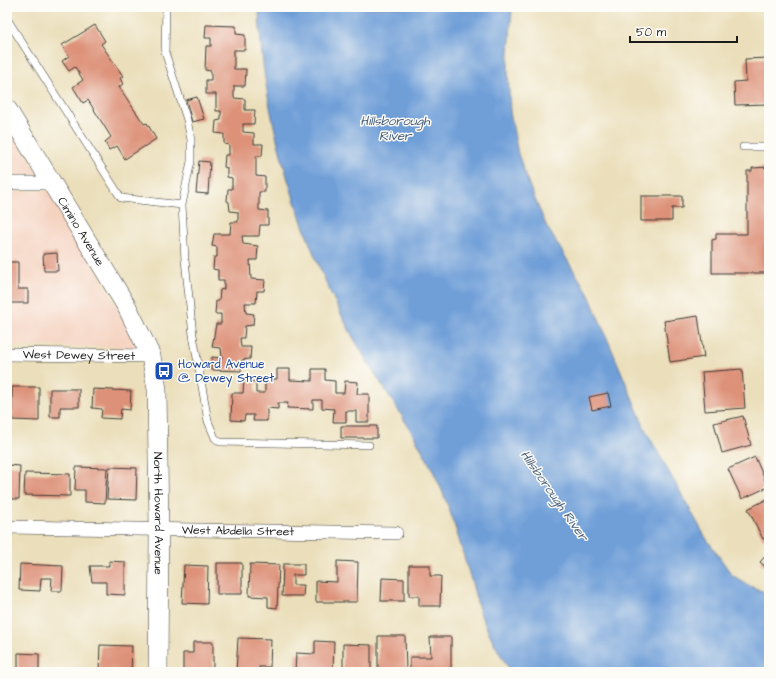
<svg xmlns="http://www.w3.org/2000/svg" width="776" height="679" viewBox="0 0 776 679" font-family="'Architects Daughter',sans-serif">
	<rect width="100%" height="100%" fill="#fdfcf7"/>
	<filter id="ink" filterUnits="userSpaceOnUse"><feTurbulence type="fractalNoise" baseFrequency=".025" numOctaves="2"/><feDisplacementMap in="SourceGraphic" scale="8" xChannelSelector="R" yChannelSelector="G"/><feConvolveMatrix kernelMatrix="1 2 1 2 8 2 1 2 1" color-interpolation-filters="sRGB"/></filter>
	<filter id="wash" filterUnits="userSpaceOnUse"><feTurbulence type="fractalNoise" baseFrequency=".012" numOctaves="4" result="noise"/><feDisplacementMap in="SourceGraphic" scale="16" xChannelSelector="R" yChannelSelector="G"/><feGaussianBlur stdDeviation="0.9" result="paint"/><feColorMatrix in="noise" values="0 0 0 0 0 0 0 0 0 0 0 0 0 0 0 0 0 1.4 0 .05"/><feComposite in="paint" operator="in"/></filter>
	<g filter="url(#wash)">
		<rect width="100%" height="100%" fill="#ebdfbb"/>
		<path fill="#f5d3c1" d="M7,123l32,52 -32,-1z
			M7,191h42l71,120 18,36 -131,-1z"/>
		<path fill="#6f9fd8" stroke="#465e7a" d="M259,7h253l-4,62 2,43 8,42 13,36 16,37 42,68 57,136 60,107 26,37 18,11 19,8v78h-258c-11,-17 -21,-36 -29,-54 -4,-11 -7,-23 -10,-35 -11,-35 -20,-72 -36,-106 -23,-49 -56,-92 -83,-140 -51,-93 -93,-223 -94,-330z"/>
		<g id="blocks">
			<path fill="#dd9178" d="M95,25l10,16 -4,3 22,32 -3,2 3,6 -4,3 25,37 3,-1 9,16 -31,20 -8,-13 -8,4 -4,-8 6,-5 -23,-37 -5,3 -10,-16 10,-7 -8,-13 -6,4 -7,-10 7,-5 -7,-11z
				M206,25l30,1v8l9,1v15h-11v19h12l-1,17h-11v12l11,1v11h10l-1,14h-11v8l11,1v11h9l-1,12h-6v20l9,1v15h-6v18l9,1v14h-8l-1,11h-17l1,8 15,2 -1,14h-7l1,19 14,1 -1,11h-7l-1,12h-11l1,10 8,1 -1,11 -8,1 -1,12h-4l1,9h10l-1,12 -8,1 -1,11 -29,-1v-13l10,1 -1,-10 -9,-1 4,-23h5v-10h-6l1,-13h3l1,-11 4,-1v-9h-6v-10l-5,-1 1,-12h3v-10l-5,-1 2,-12h16l1,-12h7v-10l-8,-1 -1,-9 -2,-1 1,-12h4v-11l-5,-1v-9l-3,-1 1,-12h4v-10l-5,-1v-10l-9,-1 1,-12 5,-1v-9h-5v-17h-10v-14h5v-9l-6,-1 1,-24h5v-8h-6z
				M769,58v46l-34,1 -1,-23 12,-1 -1,-22z
				M197,97l7,22 -12,3 -6,-22z
				M199,161l11,1 -2,32 -12,-1z
				M769,167v106h-57v-33l4,-1v-5h31v-63h5v-3z
				M641,196h41v12h-10v13h-31z
				M57,253l1,18h-14l-1,-17z
				M7,262h11v27h10v14h-21z
				M698,316l6,41 -34,5 -6,-41z
				M277,369h13v11l22,1v-12h13v11l10,1v12h9l1,-12 13,1 -1,12h12v28h-13v-11h-10v11h-13l1,-13 -12,-1v-8h-9v9l-26,-1 1,-5h-10v6l-11,-1v13h-14l1,-6h-9l-1,6 -13,-1 1,-27h11l1,-12 12,1v11h9v-14h12z
				M742,369l3,39 -40,3 -3,-39z
				M12,387h27v34l-27,-1z
				M50,389h29v18h-19v10h-10z
				M93,389l38,2 -1,19 -9,-1 -1,10 -19,-1 1,-9 -10,-1z
				M608,393l3,13 -19,4 -3,-13z
				M743,416l8,29 -29,8 -8,-30z
				M341,426h36v12h-36z
				M755,457l13,30 -26,12 -14,-30z
				M7,465l13,1 -1,33h-12z
				M76,467l31,1 -2,35 -20,-1v-12h-10z
				M109,467l28,1 -1,32 -29,-1z
				M25,473l45,1v22l-46,-1z
				M769,498v38l-6,3 -15,-30z
				M769,552v18l-9,-8z
				M109,561l16,1v33l-19,-1v-12h-14l-2,-16h19z
				M337,561l21,1 -1,40h-41v-21l21,1z
				M217,563h25v31h-25z
				M20,564l43,2 -1,25h-11l1,-13h-11l-1,13 -21,-1z
				M250,564l29,1 -2,43 -9,-1v-10l-19,-1z
				M283,564h21v11h-11v10h11l-1,11h-21z
				M184,565l24,1 -1,38 -25,-1z
				M409,565h21v11h11l-1,30h-21v-10h-10z
				M382,578l22,1v22h-23z
				M378,636h27l1,36h-28z
				M430,637h21v35h-41v-15h21z
				M238,638l33,1 -1,28h-11v5h-23z
				M315,641l19,1 -1,30h-38l1,-19 19,1z
				M193,642h20v30h-30v-19h10z
				M343,644l28,1v26h-28z
				M100,645l32,1 -1,26 -32,-1z
				M18,653l21,1v16h-21z"/>
		</g>
	</g>
	<g filter="url(#ink)">
		<use href="#blocks" fill-opacity="0" stroke="#3b3934" stroke-width="1"/>
		<g fill="none" stroke-linecap="round" stroke-linejoin="round">
			<defs>
				<path id="service" d="M166,7l-1,45 22,68 4,20v21l-9,44
					M7,19l114,179 61,7 3,55 8,75 15,86 7,17 5,4 149,3
					M743,147h26"/>
				<g id="minor">
					<path d="M7,183h46"/>
					<path id="s1" d="M7,354l144,2"/>
					<path id="s2" d="M7,527l389,6"/>
				</g>
				<g id="secondary">
					<path id="s3" d="M7,109l120,198 24,49 6,33 2,140 -1,143"/>
				</g>
			</defs>
			<use href="#service" stroke="#3b3934" stroke-width="8"/>
			<use href="#minor" stroke="#3b3934" stroke-width="14"/>
			<use href="#secondary" stroke="#3b3934" stroke-width="20"/>
			<use href="#service" stroke="#fff" stroke-width="7"/>
			<use href="#minor" stroke="#fff" stroke-width="13"/>
			<use href="#secondary" stroke="#fff" stroke-width="19"/>
		</g>
	</g>
	<defs>
		<symbol id="bus-square" viewBox="-11 -11 22 22"><rect x="-9" y="-9" width="18" height="18" rx="4" fill="#1a4fb4" stroke="#fdfcf7"/><path d="M-5-6H5V4H4V6H2V4H-2V6H-4V4H-5ZM-3.5-4V0h7V-4ZM-3.5 1.2v1.5H-2V1.2ZM2 1.2v1.5H3.5V1.2Z" fill="#fff"/></symbol>
	</defs>
	<g fill-rule="evenodd">
		<use href="#bus-square" x="153" y="360" width="22" height="22"/>
	</g>
	<g text-anchor="middle" stroke-width="3" stroke-linejoin="round" paint-order="stroke">
		<g font-size="12" fill="#1c1c1c" stroke="#fdfcf7">
			<text dy="4" stroke="none"><textPath href="#s3" startOffset="143">Cimino Avenue</textPath></text>
			<text dy="4" stroke="none"><textPath href="#s1" startOffset="72">West Dewey Street</textPath></text>
			<text dy="4" stroke="none"><textPath href="#s3" startOffset="444">North Howard Avenue</textPath></text>
			<text dy="4" stroke="none"><textPath href="#s2" startOffset="231">West Abdella Street</textPath></text>
		</g>
		<g font-size="12" fill="#164399" stroke="#fdfcf7" text-anchor="start">
			<text x="178" y="368">Howard Avenue<tspan x="178" dy="14">@ Dewey Street</tspan></text>
		</g>
		<g font-size="13" font-style="italic" fill="#465e7a" stroke="#fdfcf7">
			<text x="395" y="125">Hillsborough<tspan x="395" dy="15">River</tspan></text>
			<text transform="translate(555 495) rotate(55)" y="5">Hillsborough River</text>
		</g>
	</g>
	<rect width="776" height="679" fill="none" stroke="#fdfcf7" stroke-width="24"/>
	<path d="M630 36v6h107v-6" fill="none" stroke="#1c1c1c" stroke-width="2"/>
	<text x="636" y="36" font-size="12" fill="#1c1c1c" stroke="#fdfcf7" stroke-width="3" paint-order="stroke">50 m</text>
</svg>
